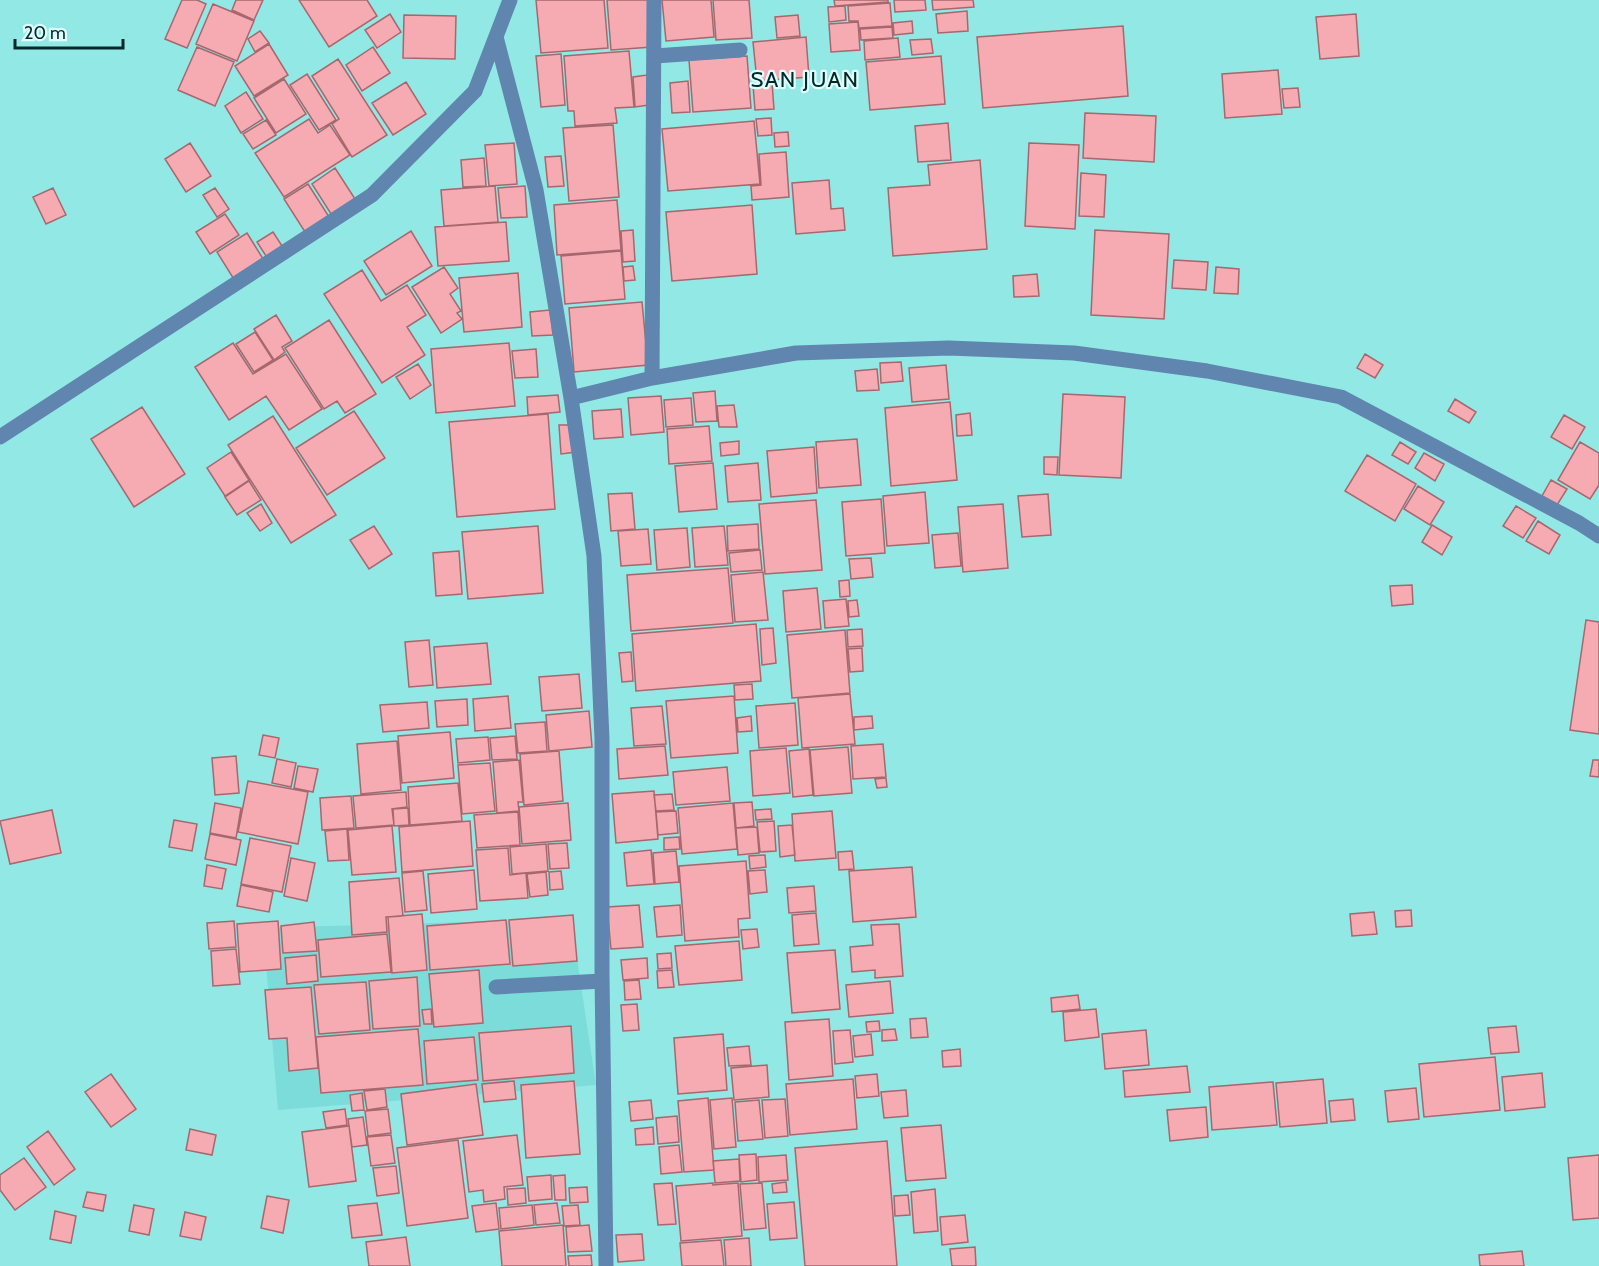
<svg xmlns="http://www.w3.org/2000/svg" width="1599" height="1266" viewBox="0 0 1599 1266" font-family="Cabin,sans-serif">
	<rect width="100%" height="100%" fill="#92e8e5"/>
	<path fill="#7bdcd9" d="M571,919l25,166 -318,25 -15,-182z"/>
	<path fill="#f6abb2" stroke="#a7676e" stroke-width="1.5" d="M182,0h15l9,4 -19,44 -22,-9z
		M236,0h27l-9,20 -22,-10z
		M299,0h68l10,16 -48,31z
		M536,0h68l4,48 -67,5z
		M607,0h41l4,47 -41,3z
		M662,0h49l3,37 -48,4z
		M713,0h36l3,38 -36,2z
		M834,0h54v2l-53,4z
		M894,0h31l1,10 -31,2z
		M932,0h41l1,7 -41,3z
		M890,3l2,23 -33,2 -1,-7h-9l-1,-15z
		M213,4l41,17 -17,40 -41,-17z
		M845,6l1,14 -17,2 -1,-15z
		M967,11l1,20 -30,2 -2,-19z
		M390,14l11,18 -24,16 -12,-18z
		M1356,14l3,42 -39,3 -4,-42z
		M404,15l52,1 -1,43 -52,-1z
		M798,15l2,21 -23,2 -2,-21z
		M912,21l1,12 -19,2 -1,-12z
		M858,22l2,28 -29,2 -2,-28z
		M1123,26l5,70 -145,12 -6,-71z
		M892,27l1,11 -32,2 -1,-11z
		M260,31l9,12 -14,9 -7,-13z
		M806,37l3,40 -52,4 -4,-39z
		M898,38l2,19 -35,3 -1,-19z
		M931,39l2,14 -21,2 -2,-15z
		M269,44l19,31 -34,21 -19,-30z
		M197,47l37,15 -19,44 -37,-16z
		M373,47l17,26 -28,18 -16,-26z
		M629,51l5,56 -19,1 2,15 -42,3 -1,-15h-6l-4,-55z
		M561,54l4,51 -24,2 -5,-51z
		M747,56l4,52 -58,4 -4,-52z
		M941,56l4,48 -75,6 -4,-48z
		M338,59l49,76 -35,22 -20,-33 7,-5 -27,-43z
		M1278,70l4,44 -57,4 -3,-44z
		M307,74l29,46 -17,10 -29,-45z
		M647,75l2,30 -14,2 -2,-30z
		M284,79l22,35 -30,19 -22,-35z
		M688,81l2,31 -18,1 -2,-30z
		M406,82l20,32 -33,21 -21,-32z
		M772,83l2,26 -19,1 -2,-25z
		M1298,88l2,19 -16,1 -2,-19z
		M246,92l17,27 -22,14 -16,-27z
		M1085,113l71,3 -2,46 -71,-4z
		M771,118l1,17 -14,1 -2,-17z
		M309,119l9,14 12,-8 20,30 -66,42 -29,-44z
		M266,120l10,15 -23,14 -10,-15z
		M754,121l6,63 -92,7 -6,-62z
		M948,123l3,37 -33,2 -3,-36z
		M613,125l6,72 -50,4 -6,-73z
		M788,132l1,14 -14,1 -1,-14z
		M190,143l21,33 -25,16 -21,-33z
		M514,143l3,41 -28,2 -4,-41z
		M1029,143l50,2 -4,84 -50,-3z
		M786,152l3,45 -37,3 -1,-14 10,-1 -2,-31z
		M561,156l3,30 -16,1 -3,-30z
		M484,158l2,28 -23,1 -2,-27z
		M980,160l7,89 -94,7 -5,-68 42,-3 -2,-20z
		M335,168l22,34 -24,15 -21,-33z
		M1081,173l25,2 -2,42 -25,-1z
		M829,180l2,29 12,-1 2,22 -49,4 -4,-51z
		M308,184l23,36 -24,15 -23,-36z
		M495,186l3,36 -54,4 -3,-36z
		M525,186l2,31 -26,1 -3,-30z
		M53,188l13,27 -20,9 -13,-27z
		M215,188l14,21 -12,8 -14,-22z
		M617,200l4,50 -64,5 -3,-50z
		M752,205l5,69 -85,7 -6,-69z
		M225,214l14,21 -29,19 -14,-22z
		M506,222l3,39 -71,5 -3,-39z
		M633,230l2,31 -12,1 -2,-31z
		M1095,230l74,4 -5,85 -73,-4z
		M411,231l21,35 -46,29 -22,-34z
		M273,232l11,17 -16,10 -11,-17z
		M247,233l18,29 -30,19 -18,-29z
		M621,251l4,48 -60,5 -4,-48z
		M1174,260l34,2 -2,28 -34,-2z
		M633,266l2,14 -11,1 -1,-14z
		M444,267l14,21 -8,6 11,17 -4,2 5,6 -21,14 -29,-46z
		M1216,267l23,2 -1,25 -24,-1z
		M362,270l19,31 26,-16 19,30 -19,12 18,28 -43,28 -58,-89z
		M518,273l4,54 -58,5 -5,-54z
		M1037,274l2,22 -25,1 -1,-21z
		M642,302l6,63 -74,7 -5,-64z
		M550,310l3,25 -21,1 -2,-24z
		M276,315l16,26 -10,6 3,5 -11,8 -20,-31z
		M329,320l47,74 -31,19 -8,-12 -13,8 -39,-61z
		M255,332l18,28 -19,12 -18,-28z
		M233,343l20,31 33,-20 36,55 -33,21 -23,-34 -37,24 -34,-53z
		M509,343l6,63 -79,7 -5,-64z
		M536,349l2,28 -23,1 -3,-27z
		M1365,354l18,11 -8,13 -18,-10z
		M901,362l2,19 -22,2 -1,-20z
		M418,364l13,21 -21,14 -14,-22z
		M946,365l3,34 -37,3 -3,-34z
		M877,369l2,21 -22,1 -2,-20z
		M715,391l2,30 -21,1 -3,-29z
		M1063,394l62,3 -4,81 -62,-3z
		M558,395l2,17 -32,3 -1,-18z
		M661,396l3,36 -33,3 -3,-37z
		M691,398l2,27 -27,2 -2,-27z
		M1455,399l21,13 -7,11 -21,-12z
		M950,402l7,78 -66,6 -6,-78z
		M734,405l3,22h-18l-2,-21z
		M142,407l43,67 -51,33 -43,-68z
		M621,409l2,28 -29,2 -2,-28z
		M354,411l31,47 -58,37 -31,-47z
		M970,413l2,22 -15,1 -1,-21z
		M548,414l7,95 -98,8 -8,-95z
		M1564,415l21,12 -13,22 -21,-12z
		M273,416l63,99 -45,28 -63,-98z
		M559,425h15l2,27 -15,2z
		M709,426l3,35 -43,3 -2,-35z
		M857,439l4,46 -42,3 -3,-46z
		M739,441v13l-18,2 -1,-13z
		M1400,442l16,10 -8,12 -16,-9z
		M1580,442l19,11v32l-9,14 -32,-19z
		M814,447l3,46 -46,4 -4,-46z
		M231,452l18,28 -24,16 -18,-28z
		M1424,453l20,11 -9,17 -20,-13z
		M1367,455l49,29 -21,37 -50,-30z
		M1044,457h14l-1,18 -13,-1z
		M713,463l4,46 -38,3 -4,-46z
		M758,463l3,37 -33,2 -3,-36z
		M1551,480l16,9 -10,16 -15,-9z
		M249,481l12,19 -24,15 -12,-18z
		M1418,486l26,16 -14,23 -26,-16z
		M925,492l4,51 -42,3 -4,-50z
		M632,493l3,36 -24,2 -3,-37z
		M1048,494l3,41 -29,2 -4,-41z
		M881,499l4,54 -39,3 -4,-54z
		M816,500l6,70 -57,4 -6,-70z
		M261,504l11,19 -12,8 -13,-18z
		M1003,504l5,64 -45,4 -5,-65z
		M1516,506l20,12 -13,20 -20,-12z
		M1538,521l22,14 -11,19 -23,-13z
		M758,524l1,25 -31,2 -1,-25z
		M1432,525l20,12 -10,18 -20,-13z
		M374,526l18,28 -23,15 -19,-29z
		M538,526l5,67 -75,6 -6,-67z
		M724,526l4,39 -33,2 -3,-39z
		M687,528l3,39 -33,3 -3,-40z
		M648,529l3,35 -30,2 -3,-35z
		M958,533l3,33 -26,2 -3,-33z
		M760,550l2,20 -31,2 -2,-19z
		M459,551l3,43 -26,2 -3,-43z
		M871,558l2,19 -22,2 -2,-20z
		M728,568l5,55 -102,8 -4,-56z
		M763,572l5,48 -33,2 -4,-47z
		M849,580l1,16 -10,1 -1,-16z
		M1412,585l1,19 -21,2 -2,-20z
		M817,588l4,41 -35,3 -3,-41z
		M846,599l3,27 -24,2 -2,-27z
		M857,600l2,16 -10,1 -1,-16z
		M1586,620l13,2v112l-29,-4z
		M756,624l5,57 -125,10 -4,-57z
		M773,628l3,35 -14,2 -2,-36z
		M862,629l1,17 -15,1 -1,-17z
		M845,630l5,63 -58,5 -5,-63z
		M429,640l4,45 -24,2 -4,-45z
		M487,643l4,41 -54,4 -3,-41z
		M862,648l1,23 -13,1 -2,-23z
		M631,652l2,29 -11,1 -3,-29z
		M579,674l3,34 -40,3 -3,-34z
		M752,684l1,15 -18,1 -1,-15z
		M850,694l5,50 -53,4 -4,-50z
		M508,696l3,32 -36,3 -2,-32z
		M734,696l4,57 -67,5 -5,-57z
		M467,699l1,26 -31,2 -2,-26z
		M427,702l2,26 -46,4 -3,-27z
		M795,703l3,42 -39,3 -3,-42z
		M662,706l4,38 -32,2 -3,-38z
		M589,711l3,36 -43,4 -3,-36z
		M751,716l1,15 -14,1 -1,-14z
		M872,716l1,12 -19,2v-13z
		M545,722l2,29 -29,2 -3,-29z
		M450,732l4,46 -52,5 -4,-47z
		M263,735l16,3 -4,20 -16,-3z
		M515,736l2,23 -25,1 -2,-22z
		M488,737l2,23 -32,3 -2,-24z
		M397,741l4,49 -40,4 -4,-50z
		M883,744l3,33 -33,2 -2,-33z
		M665,746l3,29 -49,4 -2,-30z
		M848,747l4,46 -38,3 -4,-46z
		M786,748l4,45 -37,3 -3,-45z
		M809,749l4,46 -20,2 -4,-46z
		M559,751l4,50 -39,4 -4,-51z
		M236,756l3,37 -24,2 -3,-37z
		M277,759l19,4 -5,24 -19,-4z
		M519,760l4,42h-5l1,9 -22,2 -4,-51z
		M1593,760h6v17l-9,-1z
		M490,763l5,48 -33,3 -4,-49z
		M298,766l20,3 -5,23 -19,-4z
		M727,767l3,34 -54,4 -3,-33z
		M886,778l1,9 -10,1 -2,-9z
		M248,781l60,11 -10,52 -60,-12z
		M458,783l4,38 -52,4 -2,-38z
		M654,791l4,48 -42,4 -4,-49z
		M406,792l1,15 -15,2 2,16 -38,3 -3,-32z
		M672,794l2,16 -18,1 -2,-16z
		M351,796l3,32 -32,2 -2,-32z
		M752,802l2,24 -18,2 -2,-25z
		M215,803l26,5 -5,30 -26,-5z
		M568,803l3,37 -49,4 -3,-37z
		M733,803l4,46 -55,5 -4,-46z
		M408,808l1,17 -15,1 -1,-17z
		M771,809l1,10 -16,1 -1,-10z
		M52,810l9,43 -51,11 -10,-43z
		M676,811l2,22 -20,2 -2,-23z
		M832,811l4,47 -41,3 -3,-47z
		M518,812l2,33 -43,3 -3,-33z
		M174,820l23,4 -5,27 -23,-4z
		M470,821l3,45 -71,6 -3,-45z
		M774,821l2,30 -16,1 -3,-30z
		M792,825l3,30 -15,2 -2,-31z
		M392,826l4,46 -44,3 -4,-45z
		M757,827l2,26 -21,2 -2,-27z
		M347,829l2,31 -21,1 -3,-30z
		M210,834l31,6 -5,25 -31,-6z
		M679,837l1,12 -16,1v-12z
		M250,838l41,8 -9,46 -41,-8z
		M567,843l2,25 -19,1 -2,-25z
		M546,844l2,27 -36,3 -2,-27z
		M508,848l2,27 16,-2 2,25 -48,3 -4,-51z
		M651,850l3,34 -27,2 -3,-33z
		M676,851l3,31 -24,2 -2,-31z
		M852,851l2,18 -15,1 -1,-18z
		M765,855l1,12 -16,2 -1,-13z
		M291,858l24,5 -8,38 -23,-5z
		M746,861l4,57 -12,1 1,18 -54,4 -6,-75z
		M207,865l19,4 -4,20 -18,-3z
		M912,867l4,50 -63,5 -4,-51z
		M474,870l3,39 -46,4 -3,-39z
		M765,870l2,22 -17,2 -2,-23z
		M423,871l4,39 -22,2 -3,-39z
		M561,871l2,18 -13,1 -1,-18z
		M546,872l2,23 -18,2 -3,-23z
		M399,878l4,38 -17,1 1,15 -35,3 -3,-53z
		M241,885l32,7 -4,20 -32,-6z
		M814,886l2,25 -27,2 -2,-25z
		M639,905l4,42 -32,2 -4,-42z
		M680,905l2,30 -25,2 -3,-30z
		M1411,910l1,16 -16,1 -1,-16z
		M1374,912l3,22 -25,2 -2,-22z
		M816,913l3,31 -25,2 -2,-31z
		M422,914l5,56 -35,3 -4,-56z
		M573,915l4,46 -64,5 -4,-46z
		M506,920l4,44 -80,6 -3,-44z
		M234,921l2,26 -27,2 -2,-26z
		M278,921l3,48 -41,3 -3,-48z
		M314,922l3,29 -34,2 -2,-27z
		M899,924l4,52 -28,2v-8l-23,2 -2,-25 23,-2 -2,-20z
		M757,929l2,18 -16,2 -2,-19z
		M387,934l4,38 -70,5 -3,-37z
		M739,941l3,39 -63,5 -4,-39z
		M236,949l4,35 -27,2 -2,-35z
		M835,950l5,59 -48,4 -5,-60z
		M671,953l1,15 -14,1 -1,-15z
		M316,955l2,26 -31,3 -2,-26z
		M647,958l1,20 -25,2 -2,-20z
		M479,970l4,53 -49,4 -5,-53z
		M672,970l2,17 -16,1 -1,-17z
		M417,977l3,49 -47,3 -4,-48z
		M639,980l2,19 -16,1 -1,-19z
		M890,981l3,32 -44,4 -3,-32z
		M366,982l4,48 -51,4 -5,-49z
		M311,987l7,81 -29,3 -2,-33 -18,1 -4,-49z
		M1078,995l2,14 -28,3 -1,-14z
		M637,1004l2,26 -16,1 -2,-26z
		M431,1009l1,15h-8l-2,-14z
		M1096,1009l3,28 -34,4 -2,-29z
		M926,1018l2,19 -17,1 -1,-19z
		M829,1019l4,57 -44,4 -4,-58z
		M879,1021l1,10 -13,1 -1,-10z
		M571,1026l3,47 -91,8 -4,-48z
		M1516,1026l3,26 -28,2 -3,-26z
		M418,1029l5,56 -102,8 -5,-56z
		M895,1029l2,11 -15,1v-11z
		M850,1030l3,32 -18,2 -2,-33z
		M1146,1030l3,35 -44,4 -3,-35z
		M723,1034l4,56 -49,4 -4,-56z
		M871,1034l2,21 -18,2 -2,-21z
		M474,1037l4,43 -51,4 -3,-43z
		M749,1046l2,19 -22,1 -2,-18z
		M960,1049l1,17 -18,1 -1,-16z
		M1495,1057l5,53 -76,7 -5,-53z
		M767,1065l2,32 -35,3 -3,-32z
		M1187,1066l3,26 -65,5 -2,-26z
		M1542,1073l3,34 -40,4 -3,-34z
		M111,1074l25,35 -25,18 -26,-35z
		M877,1074l2,22 -22,2 -2,-22z
		M853,1079l4,50 -67,6 -4,-51z
		M1323,1079l4,44 -47,4 -4,-44z
		M514,1081l2,18 -32,3 -2,-18z
		M574,1081l6,73 -54,4 -5,-73z
		M1273,1082l4,43 -65,5 -3,-43z
		M476,1084l7,51 -76,10 -6,-51z
		M1416,1088l3,31 -31,3 -3,-31z
		M385,1089l2,18 -20,3 -3,-19z
		M906,1090l2,26 -24,2 -3,-26z
		M362,1093l2,17 -12,1 -2,-16z
		M708,1098l6,72 -30,2 -6,-71z
		M732,1098l4,49 -22,2 -4,-49z
		M785,1099l3,37 -23,2 -3,-38z
		M1353,1099l2,21 -24,2 -2,-21z
		M651,1100l2,19 -22,2 -2,-19z
		M759,1100l4,39 -25,2 -3,-39z
		M1206,1107l2,30 -38,4 -3,-31z
		M345,1109l2,16 -21,3 -3,-16z
		M388,1109l3,24 -23,3 -3,-25z
		M677,1116l2,26 -21,2 -2,-26z
		M363,1117l4,28 -15,2 -4,-28z
		M941,1125l5,53 -40,3 -5,-53z
		M349,1126l7,55 -47,6 -7,-55z
		M653,1127l1,17 -18,1 -1,-16z
		M190,1129l26,6 -4,20 -26,-5z
		M48,1131l27,38 -21,16 -27,-38z
		M391,1135l4,28 -24,3 -4,-29z
		M517,1135l6,50 -19,2 1,12 -21,3 -1,-12 -14,2 -6,-51z
		M458,1140l10,78 -61,8 -10,-78z
		M887,1141l10,125h-92l-10,-118z
		M679,1145l3,27 -21,2 -2,-27z
		M756,1154l1,26 -16,2 -2,-27z
		M786,1155l2,25 -29,2 -1,-25z
		M1599,1155v63l-26,2 -5,-62z
		M24,1158l22,29 -31,23 -15,-20v-15z
		M739,1159l1,22 -25,2 -2,-22z
		M396,1166l3,27 -22,3 -4,-28z
		M551,1175l1,24 -23,2 -2,-24z
		M565,1175l1,25h-11l-2,-24z
		M786,1182l1,10 -14,1 -1,-9z
		M672,1183l4,41 -18,1 -4,-41z
		M713,1183v2l25,-2 4,53 -61,5 -5,-55z
		M762,1183l4,45 -22,2 -4,-46z
		M587,1187l1,15 -18,1 -1,-15z
		M525,1188l1,15 -18,2 -1,-16z
		M935,1189l3,42 -24,2 -3,-41z
		M87,1192l19,3 -3,16 -20,-4z
		M908,1195l2,20 -15,1 -1,-20z
		M267,1196l22,4 -6,33 -22,-5z
		M794,1202l3,36 -27,2 -3,-36z
		M377,1203l5,32 -30,3 -4,-32z
		M496,1203l3,26 -23,3 -4,-26z
		M557,1203l3,20 -24,2 -2,-20z
		M134,1205l20,4 -5,26 -20,-4z
		M532,1205l2,20 -33,4 -2,-21z
		M578,1205l2,20 -16,1 -2,-20z
		M55,1211l21,5 -5,27 -21,-4z
		M185,1212l21,5 -5,23 -21,-4z
		M965,1215l3,27 -26,3 -2,-28z
		M563,1225l3,41h-64l-3,-35z
		M589,1225l3,26 -24,1 -2,-25z
		M642,1234l2,26 -26,2 -2,-27z
		M406,1237l4,29h-41l-3,-24z
		M749,1238l2,28h-25l-2,-26z
		M721,1240l3,26h-42l-2,-23z
		M975,1247l1,19h-24l-2,-17z
		M1522,1251l2,15h-44l-1,-11z
		M591,1255l1,11h-23l-1,-10z"/>
	<g fill="none" stroke-linecap="round" stroke-linejoin="round">
		<path stroke="#6085af" stroke-width="15" d="M496,37l40,153 35,208 23,158 8,183v236l4,291
			M655,56l85,-6
			M652,378l2,-378
			M571,398l81,-20 144,-25 153,-5 125,5 133,18 134,26 238,126 20,13
			M0,437l372,-242 103,-104 35,-91
			M496,987l106,-6"/>
	</g>
	<g text-anchor="middle" stroke-width="4.5" stroke-linejoin="round" paint-order="stroke">
		<g font-size="22" letter-spacing="1.5" fill="#022928" stroke="#defffd">
			<text x="805" y="87">SAN JUAN</text>
		</g>
	</g>
	<path d="M15 39v9h108v-9" fill="none" stroke="#022928" stroke-width="3"/>
	<text x="24" y="39" font-size="18" fill="#022928" stroke="#defffd" stroke-width="4.5" paint-order="stroke">20 m</text>
</svg>
